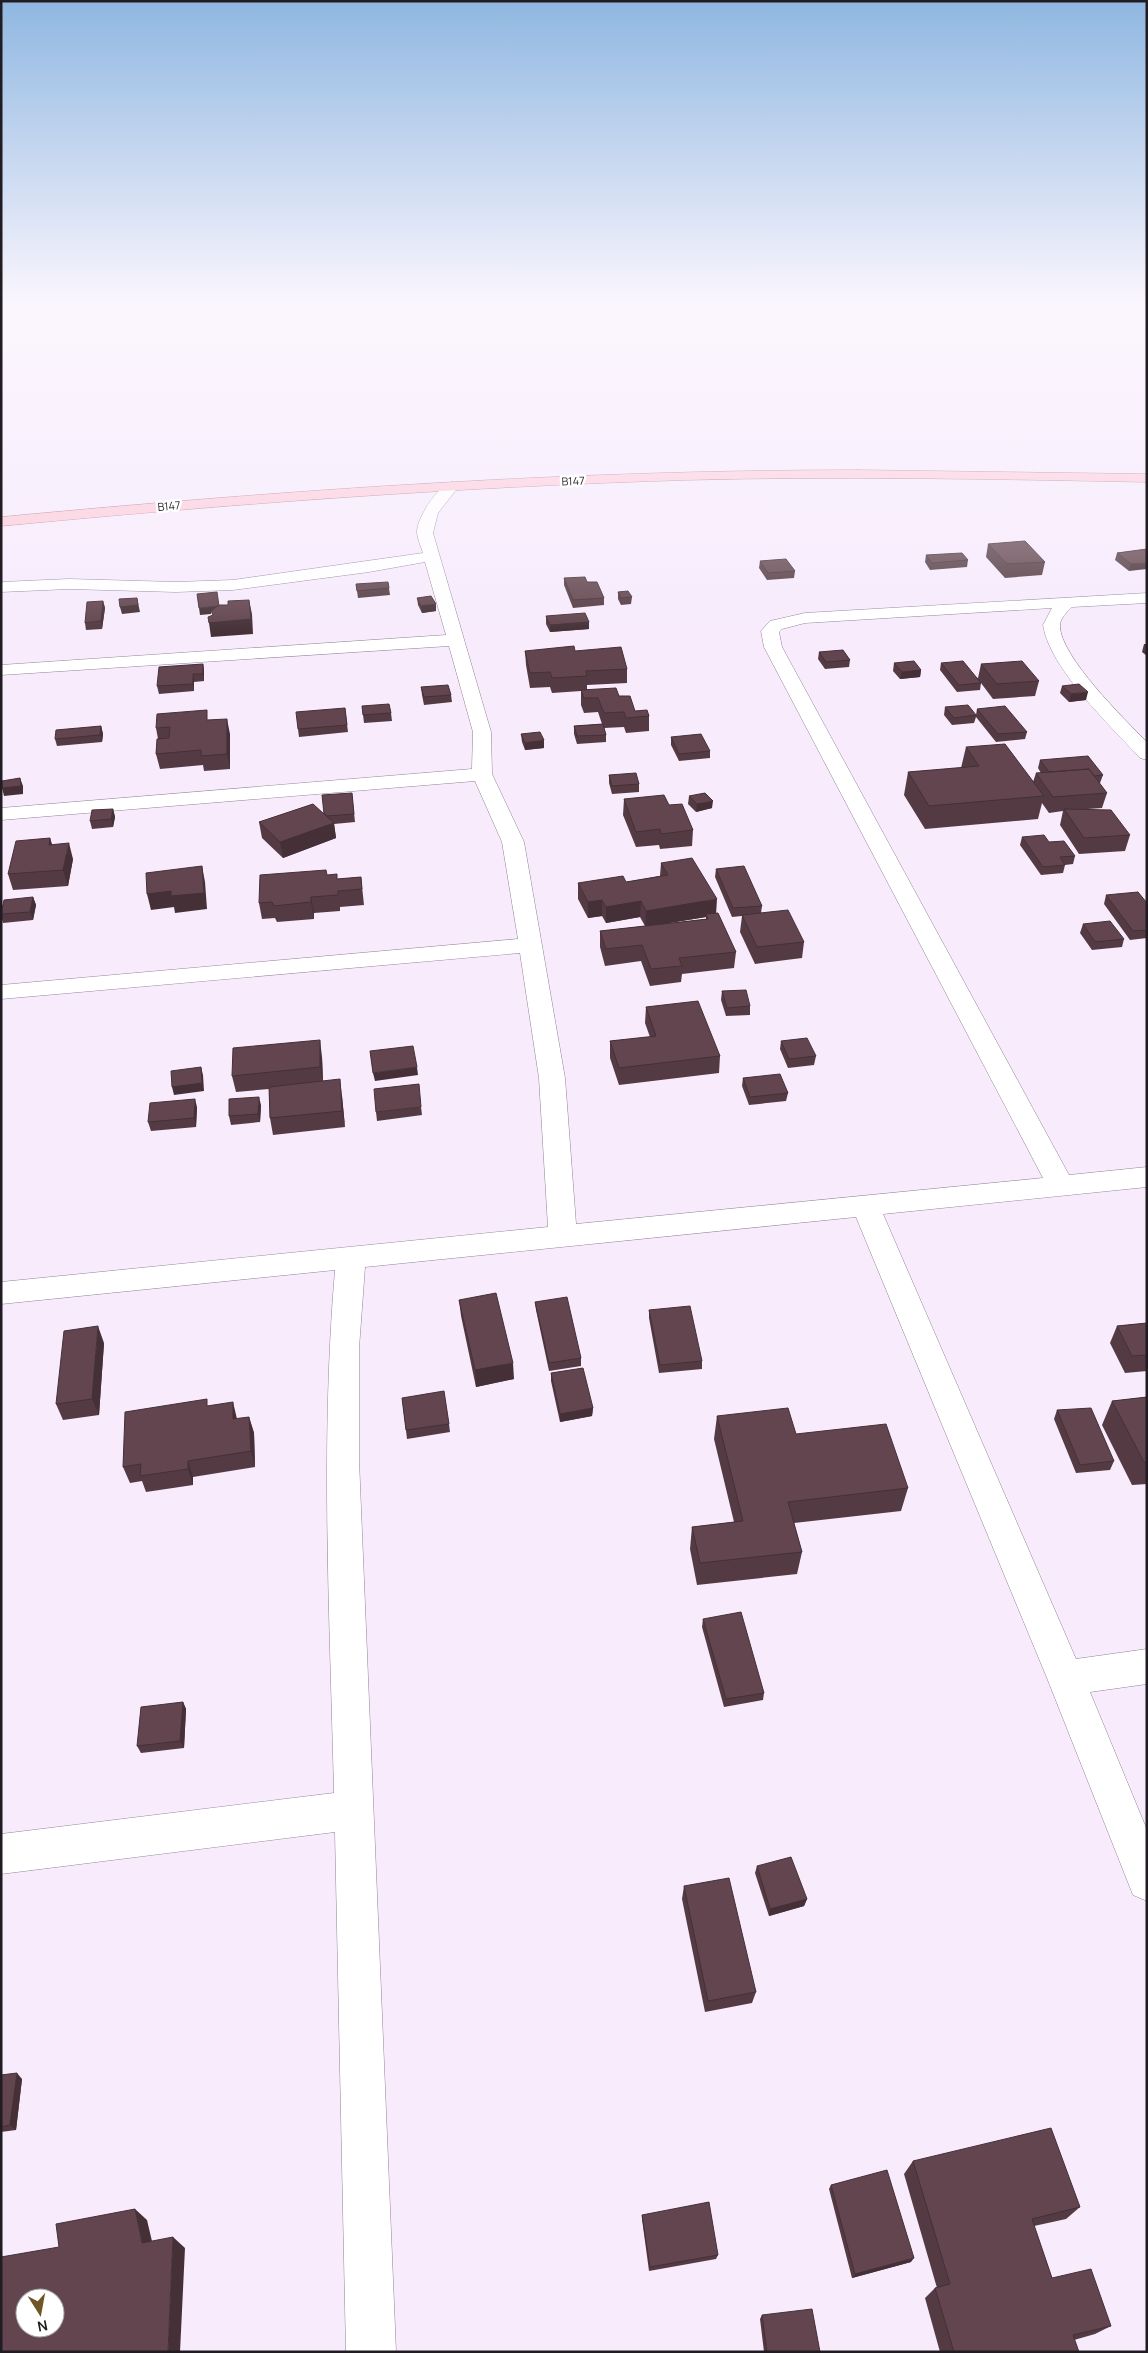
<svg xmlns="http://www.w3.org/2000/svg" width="1148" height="2353" viewBox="0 0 1148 2353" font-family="Manrope,sans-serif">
	<rect width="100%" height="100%" fill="#f7ebfc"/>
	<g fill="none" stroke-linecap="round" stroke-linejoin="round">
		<defs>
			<path id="minor" d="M556,306h36l-5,3 -49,5 -5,-3 5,-3z
				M452,482l7,4 -21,27 -5,20 58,199 1,42 32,68 41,236 11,146 467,-46 -279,-531 -3,-16 9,-10 35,-8 342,-20v10l-75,4c-5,5 -12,11 -12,19 0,30 65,94 87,116v18l-7,-2c-30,-33 -90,-89 -97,-133l9,-17 -247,15 -23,6 -3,3 3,15 287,528 78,-8v20l-264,27 193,445 71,-10v35l-57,8 57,138v71l-14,-6 -86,-217 -191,-461 -491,50 -6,81v112l37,892h-50l-11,-520 -334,42v-40l333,-41c-4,-175 -14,-349 1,-523l-334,34v-22l547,-55 -9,-149 -19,-125 -519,46v-14l517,-46 -16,-97 -27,-61 -474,39v-12l471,-39 1,-37 -24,-86 -448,29v-10l445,-30 -21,-73 -56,10 -136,18 -57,2 -107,-3 -68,3v-10l68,-3 107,3 57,-2 190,-27c-2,-6 -5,-13 -6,-20 -1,-14 21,-48 35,-51z"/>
			<path id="major" d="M858,470l289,4v8c-154,-3 -308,-6 -461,-2 -229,7 -457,24 -685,46v-9c285,-27 571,-47 857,-47z"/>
		</defs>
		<use href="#minor" stroke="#908494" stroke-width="1"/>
		<use href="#major" stroke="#ae7687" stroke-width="1"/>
		<use href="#minor" fill="#fff" fill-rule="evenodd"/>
		<use href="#major" fill="#fccad8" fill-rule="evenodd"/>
	</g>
	<path fill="#543b43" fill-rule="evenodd" d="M988,544l57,18 -3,13 -37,3 -19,-21z
		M1147,549l-18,22 -14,-11 2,-7z
		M926,555l42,5 -1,7 -37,3 -5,-8z
		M760,561l35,10 -1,7 -27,2 -8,-12z
		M564,578l23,4 17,16v7l-31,3 -9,-23z
		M356,584l33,4 1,7 -32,3z
		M618,592l14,5 -1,7 -10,1 -3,-6z
		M417,598l19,13 -14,2 -4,-8z
		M103,601l2,7 -3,21 -16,1 -1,-7z
		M546,616l43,6v7l-39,3 -4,-8z
		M1144,644h3v12l-5,-4z
		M525,651h50l52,18v14l-40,2v5l32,6 16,15 14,5v15l-23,2 -2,-6 -20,1 2,7v7l-29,2 -3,-10v-8l28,-2 -4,-12 -14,1 -3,-8v-14l-29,2 -2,-6 -20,1 -4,-23z
		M819,652l31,8 -1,7 -24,2 -7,-10z
		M894,663l27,7 -1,7 -20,2 -7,-8z
		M941,663l37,15 3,-14 58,17 -4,15 -42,3 -12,-16 -1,7 -23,2 -17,-22z
		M203,664l1,7v10l-10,1v9l-35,3 -2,-8z
		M1062,686l24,14 -17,2 -9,-9z
		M421,687l30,8 1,7 -28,3 -2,-10z
		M362,706l29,7 1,8 -28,2z
		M945,707l31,8 1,-6 50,23 -2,7 -29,3 -20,-25 -2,6 -22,2 -8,-10z
		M345,708l3,24 -49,5 -1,-8z
		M209,720l21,14v35l-26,2 -1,-6 -43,4 -4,-15 2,-15 -2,-11z
		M101,726l2,8 -1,8 -45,4 -2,-7z
		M521,734l23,14 -19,2 -3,-8z
		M671,737l39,14v7l-31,3 -8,-16z
		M966,747l67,35 3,-9h5l-3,-5 2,-8 63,15 -3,8h-1l8,10 -5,15 -14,1 42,26 -5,16 -46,3 -19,-29 3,-14 -14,2 -7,-10 -4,16 -113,10 -21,-34 4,-23 53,-4z
		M609,775l30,9v8l-27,2 -3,-11z
		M352,793l3,29 -21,2 2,14 -53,20 -21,-20 -3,-16 65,-8z
		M689,796l23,12 -16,4 -8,-8z
		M624,799l45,6 24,25 -1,16 -32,3 -1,-4 -23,2 -13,-32z
		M113,809l2,8 -2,10 -21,2 -2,-8z
		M1022,837l27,5 26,14 -2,8 -8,1 -2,8 -22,2 -21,-30z
		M50,838l2,7 21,14 -5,27 -55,4 -5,-16z
		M661,863l55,50 20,39 -2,16 -52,6 -1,8 -31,4 -9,-25 -36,5 -5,-19v-16l45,-5 -5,-9 -34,6 -4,-7 -14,2 -10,-19v-16l48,-1 34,-6zM706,917v2l-43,5z
		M716,869l46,37 -1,7 43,29 -2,16 -47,6 -15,-32 2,-16 -10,1 -17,-40z
		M327,875l10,4 24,-2 3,28 -24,2v4l-26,2v6l-37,3 -2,-4 -13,1 -3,-16z
		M1106,895l41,8v35l-17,2 -26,-36z
		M33,897l3,8 -3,15 -30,3 -2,-7v-4z
		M1083,924l41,15 -2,8 -30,3 -12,-17z
		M722,991l28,15v9l-24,1 -5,-16z
		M646,1007l74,49 -1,17 -100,12 -9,-27v-17l40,-4 -5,-14z
		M781,1041l35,15 -2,9 -26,3 -8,-19z
		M322,1057l1,24 19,15 3,31 -72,8 -3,-17 -1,-29 -33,3 -4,-16z
		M743,1078l45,15 -2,8 -37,4 -7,-19z
		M261,1105l-1,17 -29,3 -2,-9z
		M197,1107l-1,20 -45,4 -3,-9z
		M421,1107l1,8 -45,6 -1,-9z
		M459,1300l55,79 -38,8 -15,-71z
		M535,1302l46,56v8l-32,5 -13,-61z
		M649,1310l53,51v8l-43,4 -10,-55z
		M1147,1323v48l-22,2 -15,-30 7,-17z
		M104,1343l-5,72 -36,5 -7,-16z
		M551,1373l42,35 -1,8 -32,6 -9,-41z
		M1147,1397v87l-15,1 -30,-60 10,-24z
		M402,1398l47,26 1,8 -43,7z
		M209,1406l28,13 12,-2 5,16 1,34 -62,10v8l-47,7 -4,-11 -12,2 -7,-16z
		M1057,1410l57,51 -4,9 -34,3 -22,-54z
		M717,1416l79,18 112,54 -7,23 -107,12 8,29 -5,22 -100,11 -7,-36 2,-22 42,-5 -20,-83z
		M703,1619l61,74 -1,7 -39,7 -22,-80z
		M183,1702l3,7 -2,39 -43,5 -4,-7z
		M757,1866l50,33 -3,7 -35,10 -14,-43z
		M684,1886l72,106 -4,11 -47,9 -23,-113z
		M1,2075l21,4 -6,51 -15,2z
		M913,2161l167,46 -14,12 -32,7 18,52 59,48 -16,8 -21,6 5,12h-139l-15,-54 10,-10h2l-33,-114z
		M831,2185l80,77 -59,16 -23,-89z
		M642,2215l76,40 -2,4 -67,12 -7,-52z
		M762,2315l58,37h-56l-4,-33z"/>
	<path fill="#453037" d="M1147,563v6l-18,2 2,-7z
		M137,598l3,14 -18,2 -2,-7z
		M249,600l3,14 1,20 -42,3 -2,-14z
		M103,601l2,7 -3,21 -1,-8z
		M436,604v7l-14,2 -1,-7z
		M219,606l1,7 -9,-2v3l-11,1 -1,-7z
		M589,622v7l-39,3v-7z
		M203,664l1,7v10l-1,-7z
		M921,670l-1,7 -20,2 2,-7z
		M193,674l1,8v9l-1,-7z
		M1088,692l-2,8 -17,2 2,-8z
		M227,719l3,15v35l-3,-15z
		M101,726l2,8 -1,8 -2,-7z
		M544,740v8l-19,2v-7z
		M20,778l3,8v8l-19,2 -2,-8z
		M713,801l-1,7 -16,4 1,-8z
		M113,809l2,8 -2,10 -2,-8z
		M334,823l2,15 -53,20 -3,-16z
		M50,838l5,16 -6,-9z
		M69,843l4,16 -5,27 -5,-16z
		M202,866l3,16 2,27 -32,4 -1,-6 -23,3 -4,-16z
		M33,897l3,8 -3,15 -3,-8z
		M311,897l3,16v6l-3,-17z
		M717,899l-1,16 -10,-1v3l-61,10 1,-16z
		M602,900v16l-14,2v-16z
		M641,901l-1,16 -34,6v-16z
		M320,1040l2,17 1,27 -3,-17z
		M201,1067l2,8 1,16 -30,4 -2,-8z
		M417,1067l1,8 -43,6 -2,-8z
		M340,1079l2,17 3,31 -3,-16z
		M259,1097l2,8 -1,17 -2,-8z
		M195,1099l2,8 -1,20 -2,-9z
		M98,1326l6,17 -5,72 -7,-16z
		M513,1363l1,16 -38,8 -1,-17z
		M233,1402l4,17h-4z
		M593,1408l-1,8 -32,6v-8z
		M249,1417l5,16 1,34 -4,-16z
		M188,1461l5,16v8l-5,-16z
		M183,1702l3,7 -2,39 -4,-7z
		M807,1899l-3,7 -35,10 1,-7z
		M17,2073l5,6 -6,51 -6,-5z
		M135,2209l12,11 8,34 -13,-11z
		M173,2237l12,11 -5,104h-12z
		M914,2258l-3,4 -59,16 3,-4z"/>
	<path fill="#62454e" stroke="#453037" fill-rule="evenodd" d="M1025,541l20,21 -38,2 -19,-20z
		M1147,549v14l-16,1 -14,-11z
		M962,553l6,7 -36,3 -6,-8z
		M786,559l9,12 -27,2 -8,-12z
		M585,577l2,5h10l7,16 -31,2 -9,-22z
		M388,582l1,6 -32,3 -1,-7z
		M628,591l4,6 -11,1 -3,-6z
		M217,592l2,14 -20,2 -2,-14z
		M431,596l5,8 -15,2 -4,-8z
		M137,598l1,7 -18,2 -1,-8z
		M249,600l2,19 -42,4 -1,-6 5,-2 -2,-4 8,-6h9v-4z
		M103,601l-2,20 -16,2 2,-21z
		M585,613l4,9 -39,3 -4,-9z
		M574,646l1,5 46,-4 6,22 -41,2 1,5 -35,2 -2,-6 -20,1 -5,-22z
		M843,650l7,10 -24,2 -7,-10z
		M914,661l7,9 -19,2 -8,-9z
		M963,661l18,22 -22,2 -18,-22z
		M1022,661l17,20 -42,3 -16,-20z
		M203,664v10h-10v10l-36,2 2,-19z
		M1079,684l9,8 -17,2 -9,-8z
		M448,685l3,10 -27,2 -3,-10z
		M616,688l3,8h11l5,15 12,-1 2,6 -23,2 -2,-6 -20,1 -6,-15h-14l-3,-8z
		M389,704l2,9 -28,2 -1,-9z
		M968,705l8,10 -22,3 -9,-11z
		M1005,706l22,26 -29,2 -21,-25z
		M345,708l2,17 -49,4 -2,-17z
		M207,710v10l20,-1v35l-26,2v-6l-45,4 1,-15 12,-1 1,-11 -14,1 1,-14z
		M603,724l3,11 -29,1 -3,-10z
		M101,726l-1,9 -45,4 1,-9z
		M540,732l4,8 -19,3 -4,-9z
		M701,734l9,17 -31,3 -8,-17z
		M1005,744l39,52 -115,10 -21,-34 71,-6 -13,-19z
		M1088,756l15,19 -9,1 -5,-7 -40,3 -9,-12z
		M1089,769l18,24 -54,4 -17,-24z
		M636,773l3,11 -27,2 -3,-11z
		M20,778l1,8 -19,2v-7z
		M352,793l2,21 -27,2 -3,-2 -2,-19z
		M705,793l8,8 -16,3 -8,-8z
		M664,795l5,10 13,-1 11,26 -32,4 -1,-5 -24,3 -12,-33z
		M313,804l21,19 -54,19 -21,-20z
		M113,809l-2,10 -21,2 2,-11z
		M1064,809l47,1 19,25 -46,3z
		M1044,835l5,7 15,-1 11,15 -15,1 5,8 -22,2 -21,-30z
		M50,838l-1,7 20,-2 -6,27 -55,4 8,-33z
		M692,858l25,41 -71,12 -5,-10 -35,6 -4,-7 -14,2 -10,-19 45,-7 3,6 42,-7 -7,-12z
		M202,866l2,27 -33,3v-5l-24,3 -1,-21z
		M744,866l18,40 -29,2 -17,-39z
		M326,870l1,5 10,-1v5l24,-2 1,12 -24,2v4l-27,2v5l-37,4 -2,-4 -13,1 1,-28z
		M1138,892l9,11v27l-14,1 -27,-36z
		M33,897l-3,15 -29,2 3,-14z
		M788,910l16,32 -47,5 -15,-32z
		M718,913l18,39 -57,6 3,8 -31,3 -9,-24 -36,4 -6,-18 108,-12 -2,-5z
		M1110,921l14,18 -29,3 -12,-18z
		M746,990l4,16 -23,2 -5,-17z
		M698,1001l22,55 -101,12 -9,-27 46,-5 -10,-29z
		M807,1038l9,18 -27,3 -8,-18z
		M320,1040v27l-88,9 1,-28z
		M413,1046l4,21 -44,6 -3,-22z
		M201,1067l1,16 -30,4 -1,-16z
		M780,1074l8,19 -38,4 -7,-19z
		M340,1079l2,32 -72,7 -1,-31z
		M419,1084l2,23 -45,5 -2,-23z
		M259,1097l-1,17 -29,2v-17z
		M195,1099l-1,19 -46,4 2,-19z
		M496,1293l17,70 -38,7 -16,-70z
		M567,1297l14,61 -32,5 -14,-61z
		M690,1306l12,55 -42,4 -11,-55z
		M1147,1323v32l-15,1 -15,-30z
		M98,1326l-6,73 -36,5 8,-73z
		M583,1368l10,40 -33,6 -9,-41z
		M444,1391l5,33 -43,6 -4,-32z
		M1147,1397v65h-3l-32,-61z
		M207,1399v7l26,-4v17l16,-2 2,34 -63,10v8l-48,7 1,-12 -18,3 2,-55z
		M788,1408l8,26 90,-10 22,64 -120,14 14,50 -102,11 -8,-36 51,-6 -26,-105z
		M1091,1408l23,53 -34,4 -23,-55z
		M741,1612l23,81 -38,6 -23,-80z
		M183,1702l-3,39 -43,5 4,-39z
		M791,1857l16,42 -37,10 -13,-43z
		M729,1878l27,114 -48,9 -24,-115z
		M17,2073l-7,52 -9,2v-52z
		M1051,2128l29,79 -48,12 20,59 39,-9 20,57 -38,9 6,17h-125l-19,-64 15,-4 -37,-123z
		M887,2170l27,88 -59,16 -24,-89z
		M709,2202l9,53 -68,12 -8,-52z
		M135,2209l7,34 31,-6 -5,115h-167v-95l58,-10 -3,-23zM25,2298h30v30h-30z
		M812,2309l8,43h-53l-5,-37z"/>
	<linearGradient id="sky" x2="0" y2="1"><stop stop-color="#8fb7e1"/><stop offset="0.48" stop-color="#fbf6fe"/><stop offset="1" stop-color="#fbf6fe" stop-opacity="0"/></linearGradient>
	<rect width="1148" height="635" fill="url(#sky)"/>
	<g text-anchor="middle" stroke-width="5" stroke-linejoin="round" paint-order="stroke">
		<g font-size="11" fill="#211c22" stroke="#fff">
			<text transform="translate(573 481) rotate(-2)" y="4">B147</text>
			<text transform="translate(169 506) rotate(-5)" y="4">B147</text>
		</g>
	</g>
	<rect width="1148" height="2353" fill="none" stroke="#211c22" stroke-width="5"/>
	<g transform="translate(40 2313) rotate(169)"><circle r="24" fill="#ffffff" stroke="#a6a4a7"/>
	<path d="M0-4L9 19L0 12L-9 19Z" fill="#705627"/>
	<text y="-8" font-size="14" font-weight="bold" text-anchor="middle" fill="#211c22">N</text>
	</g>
</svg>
